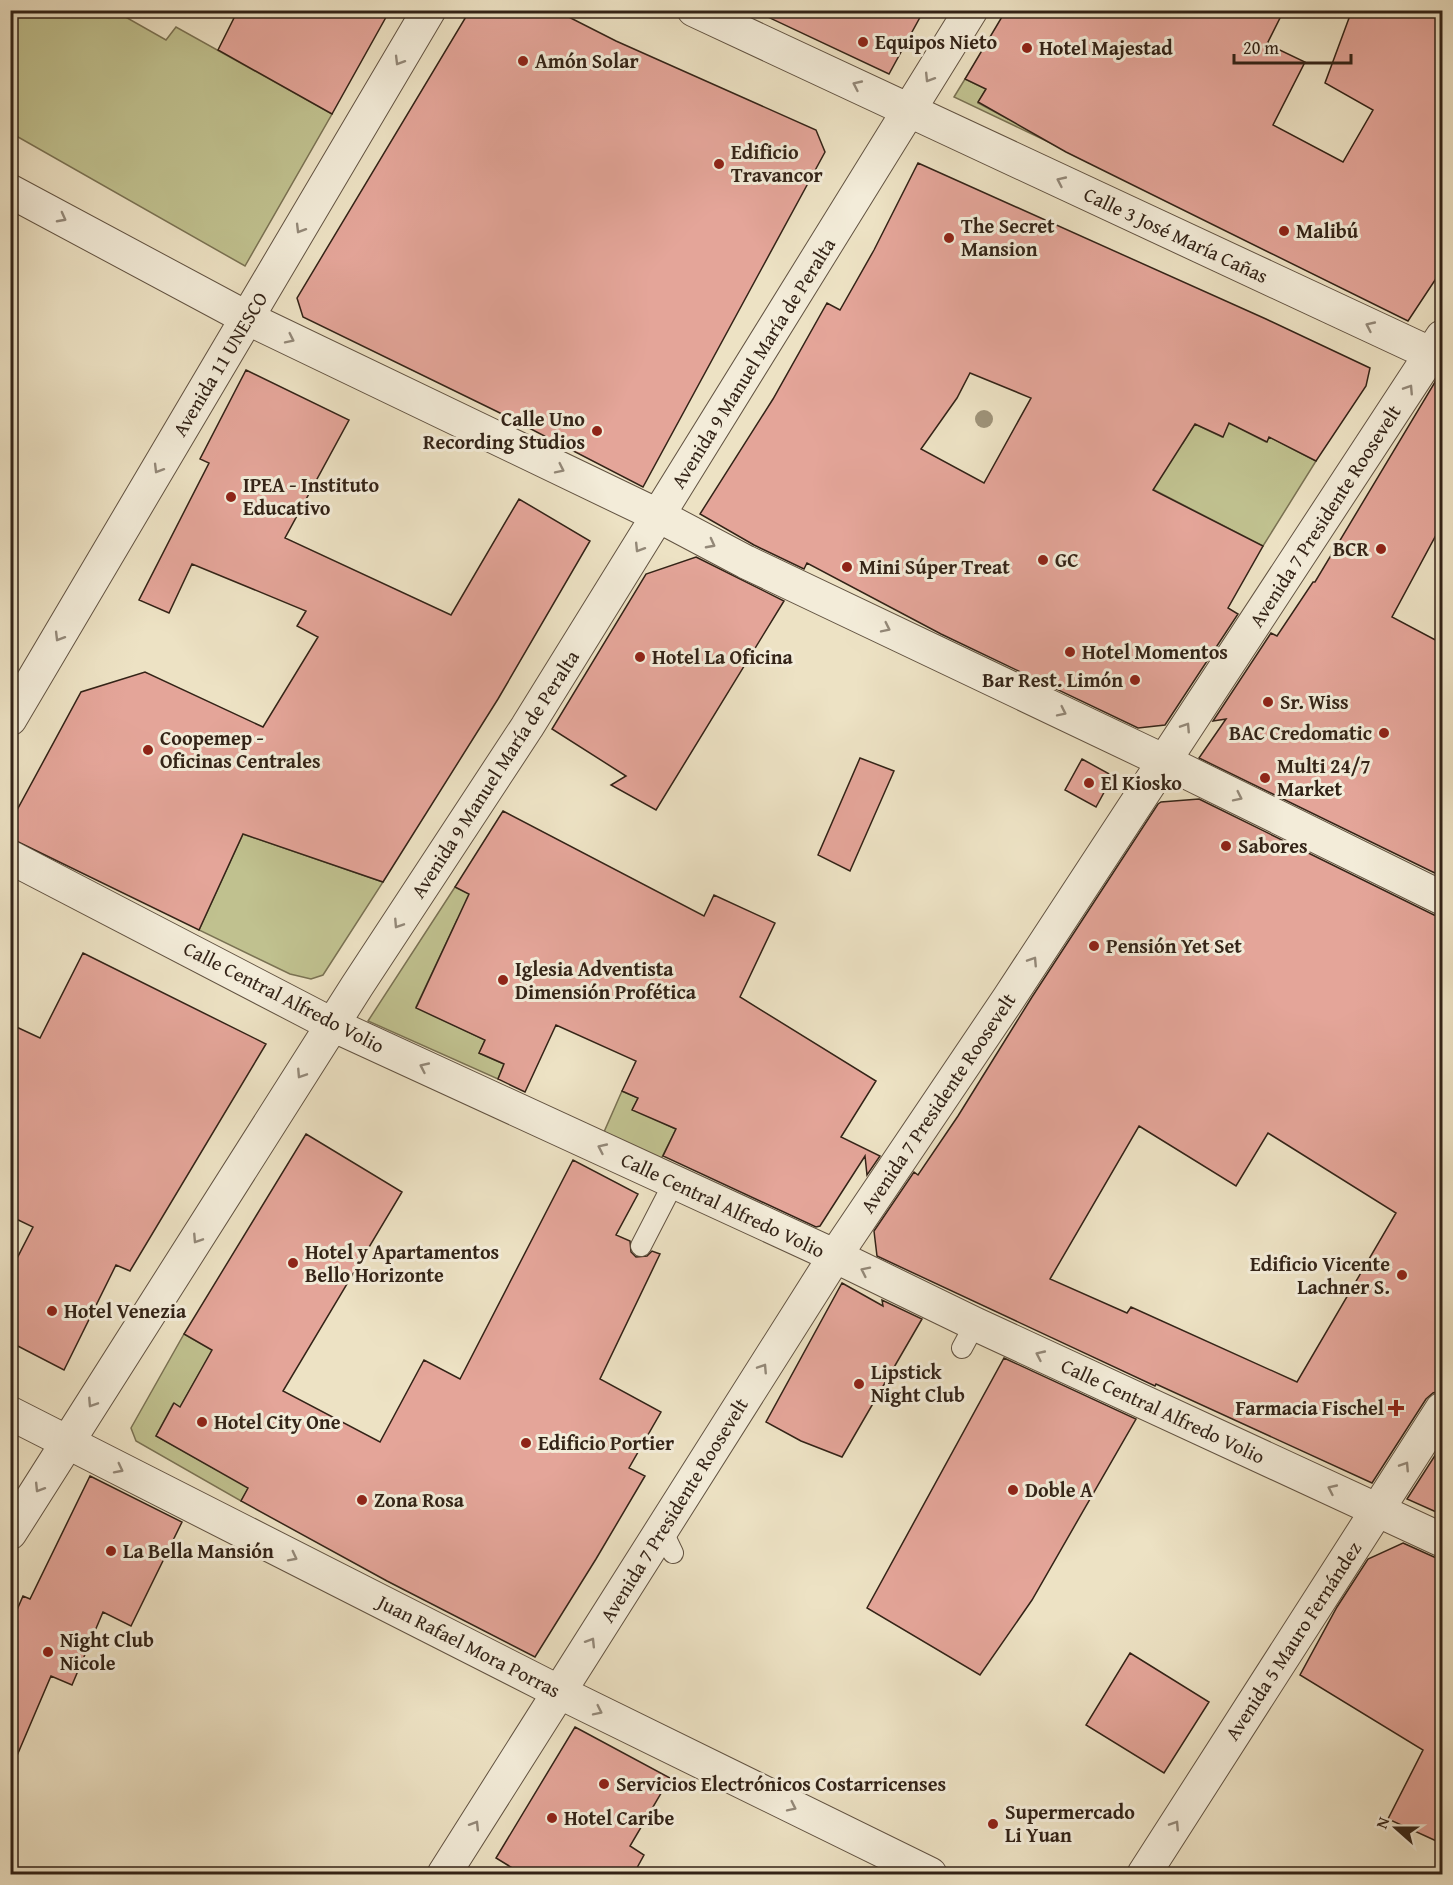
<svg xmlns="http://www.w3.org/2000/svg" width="1453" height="1885" viewBox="0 0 1453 1885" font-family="'Gentium Book Plus',serif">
	<rect width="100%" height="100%" fill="#ede2c4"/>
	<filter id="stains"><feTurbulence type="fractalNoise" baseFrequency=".00333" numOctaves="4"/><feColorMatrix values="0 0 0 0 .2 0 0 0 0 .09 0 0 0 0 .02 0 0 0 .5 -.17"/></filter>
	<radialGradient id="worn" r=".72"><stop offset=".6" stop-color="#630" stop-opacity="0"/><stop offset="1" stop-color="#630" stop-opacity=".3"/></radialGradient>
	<path fill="#c0c18f" stroke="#7a7253" stroke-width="1.5" fill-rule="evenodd" d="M11,10l104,1 51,29 10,-13 156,87 -87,152 -234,-133z
		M965,79l21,10 -8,14 30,16 12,-21 37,48 -103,-49z
		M1229,423l37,19 3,-5 47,24 -53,85 -132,-68 52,-35 12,-19 27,13z
		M243,834l140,48 -60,93 -12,4 -21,-5 -91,-44z
		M455,887l67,34 -11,24 -54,-25 -41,87 69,33 -6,13 25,11 -6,15 -130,-58z
		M622,1091l16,7 -5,11 43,20 -15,30 -57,-27z
		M184,1334l114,66 -57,101 -105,-60 -5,-13zM200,1372l52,28 -37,69 -59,-33 17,-32 7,3z"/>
	<path fill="#e4a599" stroke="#332317" stroke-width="1.5" fill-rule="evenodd" d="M238,10h152l-58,104 -114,-64z
		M470,10h85l61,31 200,89 9,22 -182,335 -145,-75 -195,-95 -6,-19z
		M753,10h171l-35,64z
		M1006,10h278l-17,34 38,18 -32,63 70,37 30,-52 -48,-27 27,-73h91v258l-35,53 -342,-169 -88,-50 8,-13 -21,-10z
		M918,163l348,156 104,49 -4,18 -50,75 -47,-24 -2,5 -38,-19 -6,14 -28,-13 -42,66 110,56 -35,62 10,6 -73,111 -27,3 -197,-94 -134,-71 -3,6 -50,-24 -54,-31 73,-115 54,-96 13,7 34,-60zM970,373l61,25 -47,85 -63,-34 36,-51z
		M246,370l103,50 -64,118 166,77 68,-116 71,42 -92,158 -115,183 -140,-48 -44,96 -189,-92v-15l71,-131 64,-20 118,55 55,-90 -21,-11 9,-15 -114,-47 -23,49 -30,-13 70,-137 -9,-4z
		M1438,377l5,1v144l-51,95 51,27v233l-244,-119 27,-39 -13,2 58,-88 6,3 36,-54h2z
		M696,557l88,44 -128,209 -45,-25 15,-9 -74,-47 94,-155z
		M860,758l34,13 -44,100 -32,-16z
		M1082,759l31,17 -17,31 -31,-17z
		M1199,799l235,116 9,2v473l-10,3 -7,6 -54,84 -216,-99 -1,2 -278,-130 -3,-25 40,-59 4,3 40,-59 74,-119 126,-193 3,-2zM1139,1126l97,60 32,-53 128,80 -99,169 -166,-75 -4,6 -77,-34z
		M503,811l201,105 10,-21 61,28 -35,74 136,84 -35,56 39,19 -13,19 -2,-19 -45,70 -4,1 -153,-71 13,-27 -44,-19 6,-12 -16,-7 14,-30 -80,-36 -31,67 -27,-13 6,-15 -25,-11 6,-13 -69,-32 53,-114 -14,-7z
		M83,953l183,91 -136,227 -14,-6 -52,105 -54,-28v-70l23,-45 -23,-11v-192l30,14z
		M306,1134l96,58 -119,199 97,51 44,-82 36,19 113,-219 65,34 -22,41 14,6 1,11 5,5 11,-1 5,-5 8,3 -60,125 61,33 -32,56 16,8 -49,83 -61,98 -148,-76 -146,-80 7,-13 -92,-52 18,-33 6,4 32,-57 -28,-16z
		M842,1283l41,23 -1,-6 40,19 -80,138 -41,-16 -35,-19z
		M1004,1358l132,61 -104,181 -52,75 -113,-67z
		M1443,1443v72l-36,-16z
		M90,1476l92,46 -51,104 -28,-14 -31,73 -21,-9 -41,96v-146l13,-30 7,3z
		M1403,1543l31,14 9,2v285l-55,-25 35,-69 -123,-75 37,-68 31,-48z
		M1130,1653l79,49 -45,71 -78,-48z
		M575,1727l95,51 -40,68 14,9 -11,20h-109l-28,-17z"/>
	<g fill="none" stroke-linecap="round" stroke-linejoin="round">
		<defs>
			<path id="service" d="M641,1246l33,-64
				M962,1348l13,-24
				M662,1530l11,23"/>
			<path id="minor" d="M10,719l419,-709
				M10,1413l549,279 371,182
				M1144,1874l298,-465"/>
			<path id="tertiary" d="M694,10l748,349
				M10,191l237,127 412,198 87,46 418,199 278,137
				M10,857l323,168 502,231 140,68 467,216
				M10,1533l347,-547 170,-259 444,-717
				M444,1874l391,-618 174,-258 433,-661"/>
		</defs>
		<use href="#service" stroke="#625342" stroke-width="22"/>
		<use href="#minor" stroke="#625342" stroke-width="35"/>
		<use href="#tertiary" stroke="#625342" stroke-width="35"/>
		<use href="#service" stroke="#f3ecd9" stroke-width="20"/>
		<use href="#minor" stroke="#f3ecd9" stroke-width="33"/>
		<use href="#tertiary" stroke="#f3ecd9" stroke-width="33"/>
	</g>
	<circle fill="#9e9379" cx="984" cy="419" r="9"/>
	<defs><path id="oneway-chevron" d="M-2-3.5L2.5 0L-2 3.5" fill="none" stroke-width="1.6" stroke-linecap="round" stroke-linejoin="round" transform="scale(1.5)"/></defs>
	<g stroke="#938878">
		<use href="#oneway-chevron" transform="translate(399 61) rotate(121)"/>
		<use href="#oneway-chevron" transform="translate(929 78) rotate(122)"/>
		<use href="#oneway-chevron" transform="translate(857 85) rotate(-155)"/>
		<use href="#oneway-chevron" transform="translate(1061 181) rotate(-155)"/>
		<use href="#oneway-chevron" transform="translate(62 218) rotate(28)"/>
		<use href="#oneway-chevron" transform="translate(300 229) rotate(121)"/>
		<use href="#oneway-chevron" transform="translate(1370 326) rotate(-155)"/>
		<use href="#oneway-chevron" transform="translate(290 339) rotate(26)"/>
		<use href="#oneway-chevron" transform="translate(1409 389) rotate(-57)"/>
		<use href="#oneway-chevron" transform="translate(158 469) rotate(121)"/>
		<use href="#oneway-chevron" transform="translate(560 469) rotate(26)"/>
		<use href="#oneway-chevron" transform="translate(711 544) rotate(28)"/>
		<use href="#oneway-chevron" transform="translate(639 548) rotate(122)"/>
		<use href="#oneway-chevron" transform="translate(886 628) rotate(26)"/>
		<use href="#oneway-chevron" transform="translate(59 637) rotate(121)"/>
		<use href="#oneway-chevron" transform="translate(1062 712) rotate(26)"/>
		<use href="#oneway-chevron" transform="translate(1186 727) rotate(-57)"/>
		<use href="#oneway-chevron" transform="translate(1238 797) rotate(26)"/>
		<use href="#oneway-chevron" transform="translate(398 924) rotate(123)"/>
		<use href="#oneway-chevron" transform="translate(1033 961) rotate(-57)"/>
		<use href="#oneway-chevron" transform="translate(424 1067) rotate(-155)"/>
		<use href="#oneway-chevron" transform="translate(301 1074) rotate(123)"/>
		<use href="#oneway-chevron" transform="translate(602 1148) rotate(-155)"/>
		<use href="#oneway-chevron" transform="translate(197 1239) rotate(123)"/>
		<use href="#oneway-chevron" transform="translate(865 1271) rotate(-154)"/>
		<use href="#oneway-chevron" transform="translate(1040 1355) rotate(-155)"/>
		<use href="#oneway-chevron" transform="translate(763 1368) rotate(-57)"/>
		<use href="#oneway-chevron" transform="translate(92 1403) rotate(123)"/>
		<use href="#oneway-chevron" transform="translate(1405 1466) rotate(-57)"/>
		<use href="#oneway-chevron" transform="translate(119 1469) rotate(27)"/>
		<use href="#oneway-chevron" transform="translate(39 1488) rotate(122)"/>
		<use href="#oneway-chevron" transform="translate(1332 1489) rotate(-155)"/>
		<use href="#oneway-chevron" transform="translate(293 1557) rotate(27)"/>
		<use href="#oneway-chevron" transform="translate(591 1642) rotate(-58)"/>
		<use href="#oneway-chevron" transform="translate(598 1711) rotate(26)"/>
		<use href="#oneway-chevron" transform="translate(792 1807) rotate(26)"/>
		<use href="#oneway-chevron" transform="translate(475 1825) rotate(-58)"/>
		<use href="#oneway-chevron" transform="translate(1175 1825) rotate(-57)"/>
	</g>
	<g fill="#8f2418" stroke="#f3ecd9" stroke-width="2">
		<circle cx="863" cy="42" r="6"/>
		<circle cx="1027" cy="48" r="6"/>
		<circle cx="523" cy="61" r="6"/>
		<circle cx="719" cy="164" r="6"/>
		<circle cx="1284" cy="231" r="6"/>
		<circle cx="949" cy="238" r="6"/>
		<circle cx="597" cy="431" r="6"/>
		<circle cx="231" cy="497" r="6"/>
		<circle cx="1381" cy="549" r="6"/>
		<circle cx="1043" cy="560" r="6"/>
		<circle cx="847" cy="567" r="6"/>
		<circle cx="1070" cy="652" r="6"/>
		<circle cx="640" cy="657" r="6"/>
		<circle cx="1135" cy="680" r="6"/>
		<circle cx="1268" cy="702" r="6"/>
		<circle cx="1384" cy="733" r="6"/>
		<circle cx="148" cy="750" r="6"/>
		<circle cx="1265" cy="778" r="6"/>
		<circle cx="1089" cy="783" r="6"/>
		<circle cx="1226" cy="846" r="6"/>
		<circle cx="1094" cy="946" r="6"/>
		<circle cx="503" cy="980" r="6"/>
		<circle cx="293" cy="1263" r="6"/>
		<circle cx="1402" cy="1275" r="6"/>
		<circle cx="52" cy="1311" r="6"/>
		<circle cx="859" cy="1384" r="6"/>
		<path d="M1393 1399h6v6h6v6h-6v6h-6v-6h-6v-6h6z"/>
		<circle cx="202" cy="1422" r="6"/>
		<circle cx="526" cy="1443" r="6"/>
		<circle cx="1013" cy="1490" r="6"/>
		<circle cx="362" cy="1500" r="6"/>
		<circle cx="111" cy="1551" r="6"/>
		<circle cx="48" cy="1652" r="6"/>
		<circle cx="604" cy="1784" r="6"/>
		<circle cx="552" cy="1818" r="6"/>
		<circle cx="993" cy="1824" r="6"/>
	</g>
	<g text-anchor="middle" stroke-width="6" stroke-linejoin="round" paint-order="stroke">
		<g font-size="20" font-weight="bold" fill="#332317" stroke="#f3ecd9" text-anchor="start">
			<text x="875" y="49">Equipos Nieto</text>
			<text x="1039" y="55">Hotel Majestad</text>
			<text x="535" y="68">Amón Solar</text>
			<text x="731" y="159">Edificio<tspan x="731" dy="23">Travancor</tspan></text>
			<text x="961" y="233">The Secret<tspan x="961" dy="23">Mansion</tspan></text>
			<text x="1296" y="238">Malibú</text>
			<text x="585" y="426" text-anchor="end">Calle Uno<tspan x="585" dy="23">Recording Studios</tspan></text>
			<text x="243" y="492">IPEA - Instituto<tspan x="243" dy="23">Educativo</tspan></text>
			<text x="1369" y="556" text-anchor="end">BCR</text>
			<text x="1055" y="567">GC</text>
			<text x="859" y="574">Mini Súper Treat</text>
			<text x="1082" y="659">Hotel Momentos</text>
			<text x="652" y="664">Hotel La Oficina</text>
			<text x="1123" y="687" text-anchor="end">Bar Rest. Limón</text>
			<text x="1280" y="709">Sr. Wiss</text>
			<text x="1372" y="740" text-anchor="end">BAC Credomatic</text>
			<text x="160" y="745">Coopemep -<tspan x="160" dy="23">Oficinas Centrales</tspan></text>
			<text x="1277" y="773">Multi 24/7<tspan x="1277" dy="23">Market</tspan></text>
			<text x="1101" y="790">El Kiosko</text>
			<text x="1238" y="853">Sabores</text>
			<text x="1106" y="953">Pensión Yet Set</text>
			<text x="515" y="976">Iglesia Adventista<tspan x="515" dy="23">Dimensión Profética</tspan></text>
			<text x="305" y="1259">Hotel y Apartamentos<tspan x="305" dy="23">Bello Horizonte</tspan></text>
			<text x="1390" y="1271" text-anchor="end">Edificio Vicente<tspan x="1390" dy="23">Lachner S.</tspan></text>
			<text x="64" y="1318">Hotel Venezia</text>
			<text x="871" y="1379">Lipstick<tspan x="871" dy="23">Night Club</tspan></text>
			<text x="1384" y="1415" text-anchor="end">Farmacia Fischel</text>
			<text x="214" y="1429">Hotel City One</text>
			<text x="538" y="1450">Edificio Portier</text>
			<text x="1025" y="1497">Doble A</text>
			<text x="374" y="1507">Zona Rosa</text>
			<text x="123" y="1558">La Bella Mansión</text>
			<text x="60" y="1647">Night Club<tspan x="60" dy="23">Nicole</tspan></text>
			<text x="616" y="1791">Servicios Electrónicos Costarricenses</text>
			<text x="1005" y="1819">Supermercado<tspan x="1005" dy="23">Li Yuan</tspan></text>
			<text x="564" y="1825">Hotel Caribe</text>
		</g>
		<g font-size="20" fill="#332317" stroke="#f3ecd9">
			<text transform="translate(1176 235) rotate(25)" y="7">Calle 3 José María Cañas</text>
			<text transform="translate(753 363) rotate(-58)" y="7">Avenida 9 Manuel María de Peralta</text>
			<text transform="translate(220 364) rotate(-59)" y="7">Avenida 11 UNESCO</text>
			<text transform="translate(1325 516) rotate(-57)" y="7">Avenida 7 Presidente Roosevelt</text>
			<text transform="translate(495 774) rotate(-57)" y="7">Avenida 9 Manuel María de Peralta</text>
			<text transform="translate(284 997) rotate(27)" y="7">Calle Central Alfredo Volio</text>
			<text transform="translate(938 1103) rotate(-56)" y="7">Avenida 7 Presidente Roosevelt</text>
			<text transform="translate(723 1205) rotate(25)" y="7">Calle Central Alfredo Volio</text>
			<text transform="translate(1163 1411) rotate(25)" y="7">Calle Central Alfredo Volio</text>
			<text transform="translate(674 1510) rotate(-58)" y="7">Avenida 7 Presidente Roosevelt</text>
			<text transform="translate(1293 1641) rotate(-57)" y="7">Avenida 5 Mauro Fernández</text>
			<text transform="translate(469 1646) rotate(27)" y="7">Juan Rafael Mora Porras</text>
		</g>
	</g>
	<rect width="1453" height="1885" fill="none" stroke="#ede2c4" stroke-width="36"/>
	<rect x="12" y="12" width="1429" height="1861" fill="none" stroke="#332317" stroke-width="3"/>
	<rect x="18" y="18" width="1417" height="1849" fill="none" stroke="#332317" stroke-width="1.5"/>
	<g transform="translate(1396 1828) rotate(291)" stroke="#f3ecd9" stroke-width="4.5" paint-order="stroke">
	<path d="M0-4.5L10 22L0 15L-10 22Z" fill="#332317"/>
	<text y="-9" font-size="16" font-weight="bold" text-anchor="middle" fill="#332317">N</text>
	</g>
	<path d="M1234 54v9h117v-9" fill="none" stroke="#332317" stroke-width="3"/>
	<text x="1243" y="54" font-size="18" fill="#332317" stroke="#f3ecd9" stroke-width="4.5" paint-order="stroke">20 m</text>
	<rect width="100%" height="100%" filter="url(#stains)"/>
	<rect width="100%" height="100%" fill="url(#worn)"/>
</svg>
